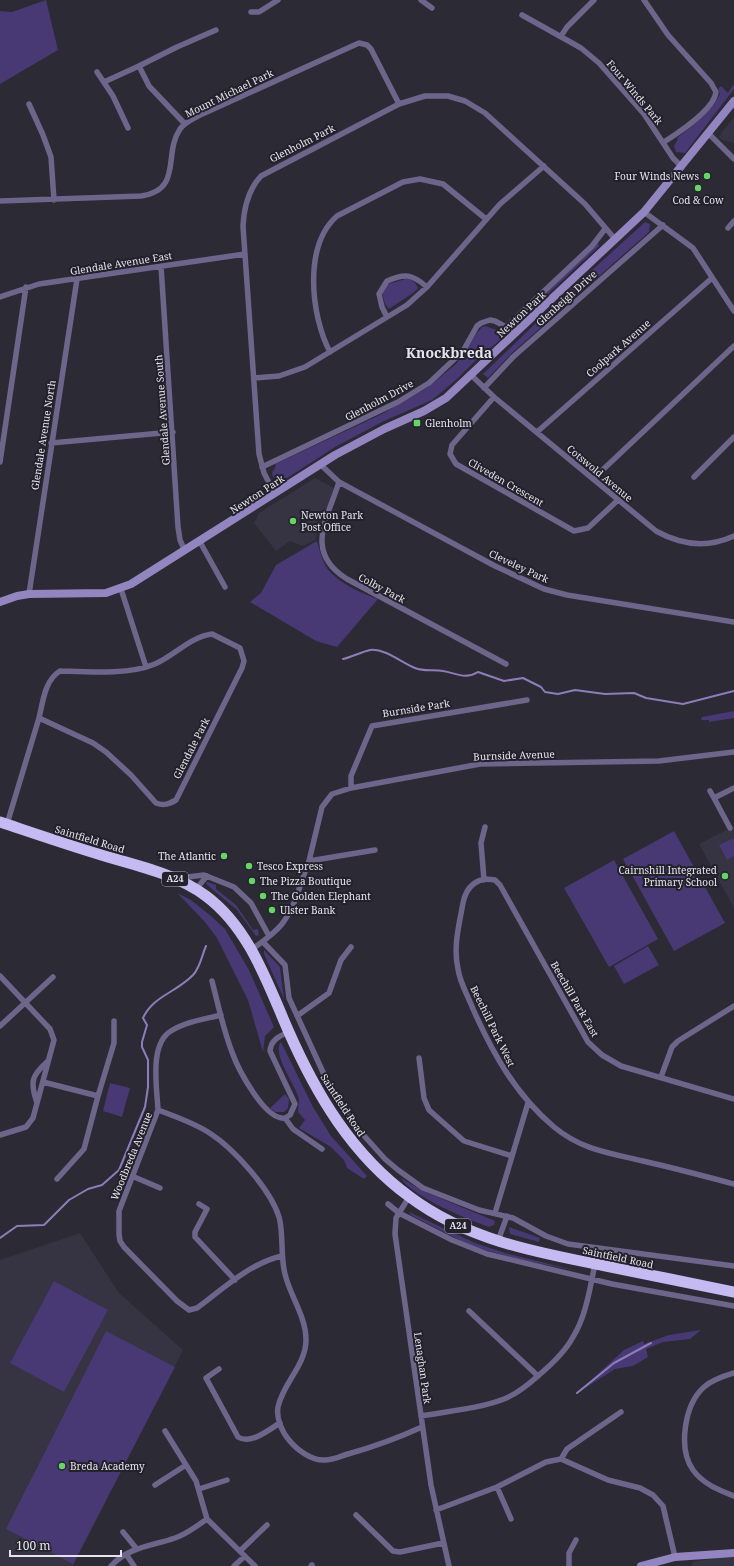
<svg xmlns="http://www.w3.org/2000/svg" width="734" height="1566" viewBox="0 0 734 1566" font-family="'Noto Serif',serif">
	<rect width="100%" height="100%" fill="#2c2a35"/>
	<path fill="#363342" d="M734,117v26l-15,-4 2,-6z
		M315,478l19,10 -19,52 -12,6 -13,-5 -14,10 -22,-28 5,-10z
		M734,826v82l-35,-64z
		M80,1233l39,60 64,57 -110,216h-73v-306z
		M722,1557l12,1v8h-42v-4z"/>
	<path fill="#483874" d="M46,0l12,50 -58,34v-73l12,1z
		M734,84v5l-49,64 -9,-1 -2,-6 4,-7 -1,-1c16,-13 34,-25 43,-44l-2,-5 3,-3 7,7z
		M645,222l5,2 -1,8 -137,121 -24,25 -5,-4 85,-82z
		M598,243l1,3 -83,78 -2,-1z
		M409,278l6,5 3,5 -5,5 -24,16 -4,-5 -3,-12 6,-8z
		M485,326c7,3 15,2 16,13l-24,20 -21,21 -24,20 -48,21 -49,26 -51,33 -4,1 -7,-4 -1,-4 4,-7 -1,-2 107,-50 45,-26 29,-24 20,-30 6,-7z
		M317,541c3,11 6,24 14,32 12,12 32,21 47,26l-41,48 -21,-6 -66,-39 11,-9 15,-28z
		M734,711v7l-25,4v-2h-8l1,-3z
		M674,831l51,92 -51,28 -51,-92z
		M734,838v18l-7,4 -8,-15z
		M614,860l44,79 -49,28 -45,-79z
		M207,882l9,3v4l20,16 17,25 5,-1 1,6 -3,1 -19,-26 -31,-26z
		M177,893l14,7 20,16 14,13 24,41 25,57 -9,9 -2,16 -15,-52 -31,-62 -12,-16z
		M648,946l11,19 -35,19 -10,-18z
		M264,950l16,17 4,32 -20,-45z
		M281,1042l32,65 18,29 36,40 -3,3 -17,-11 -3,-8 -13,-13 -32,-19 6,-8 -7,-8c0,-4 1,-9 1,-13 -3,-13 -28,-46 -18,-57z
		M110,1083l20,5 -8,29 -19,-6z
		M285,1094l4,5 -1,9 -4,4h-9l-5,-4z
		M401,1178l22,13 72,30 -1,4 -5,2c-20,-7 -78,-31 -88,-49z
		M409,1212l66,31 30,10 72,18 -60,-12 -46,-13 -60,-31z
		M509,1227l31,11 -1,4 -29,-8z
		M54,1281l54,29 -44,82 -54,-29z
		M701,1330l-11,9 -27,3 -17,7 2,8 -15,9 -18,3 -38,24 47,-43 19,-9 1,3 25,-9z
		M106,1331l69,36 -102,197 -67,-35z"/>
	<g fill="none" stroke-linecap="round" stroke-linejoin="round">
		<path stroke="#8d7dba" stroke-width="2" d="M343,659c9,-2 18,-7 27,-9 15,-2 32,13 45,18 9,4 19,1 28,3 13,2 22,9 35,1l26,9 19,-3 18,9 4,5 13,2 17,-4 30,4 29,-1 12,5 37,6 51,-13
			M0,1238l17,-12 27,-1 25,-25 19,-11 14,-4 17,-15 26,-63 3,-20v-27l-6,-13v-5l5,-17 -4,-7c10,-22 34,-26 50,-43 7,-7 9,-20 13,-29
			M577,1393l37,-30 37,-20"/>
		<path stroke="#6d658a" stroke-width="5.5" d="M421,0l11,8
			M644,0l24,35 43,48 5,9c-2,18 -38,41 -52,50
			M251,12h8l19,-12
			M522,15l59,33 18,15 45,51 29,44 9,9
			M561,36l6,-9 27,-27
			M97,72l16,24 15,32
			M104,82l35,-16
			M29,104l14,31 8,22 3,43
			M185,124l-36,-38 -10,-20 38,-19 39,-17
			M708,133l26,26
			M0,201l141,-5c42,-6 22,-42 39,-67 4,-6 11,-9 18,-13l161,-73 8,2 4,4 28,55
			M644,212l49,36 41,63
			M728,228l6,-7
			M161,266l17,261 2,13 5,11
			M0,297l39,-13 206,-30
			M387,317l-5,-10 -3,-13 8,-13c18,-8 25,-7 40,6
			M506,327l86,-81 13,-17
			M330,352c-19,-36 -27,-106 7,-136l66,-34 17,-3 23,5 43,35
			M471,375l23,22 162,134c25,14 52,17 78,5
			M254,378l25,-2 26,-9 102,-62 20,-18 73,-83 44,-38
			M484,388l29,-31 150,-132
			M494,397l-42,48 -2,9 6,10 118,67 14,-3 30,-28
			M537,432l175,-154
			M51,443l122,-11
			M0,462l26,-175
			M320,464l19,18 156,84 49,23 23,6 167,27
			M262,467l136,-65 31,-19 34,-32 14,-25 4,-3 9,-3 5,1 11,6 9,7
			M694,477l40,-40
			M593,479l141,-133
			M339,482c-12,38 -35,70 8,97l159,85
			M275,494l-11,-21 -5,-19 -16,-228c1,-19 5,-36 18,-50l138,-72 26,-8h23l17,5 20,12 100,91 30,35
			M200,542l25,45
			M121,589l25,78
			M29,594l48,-315
			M212,634l28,14 4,13 -2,7 -66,132c-7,4 -12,6 -20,3l-25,-28 -25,-23 -13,-9 -54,-25c4,-17 6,-38 21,-47 28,1 69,4 95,-7 20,-9 35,-27 57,-30z
			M351,788l129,-24 179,-3 75,-9
			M710,791l4,7
			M7,824l32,-106
			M730,828l-16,-30 20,-10
			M309,861l13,-54 10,-13 19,-6v-12l21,-50 155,-26
			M179,878l25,-3 30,12 17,16 18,33
			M484,880l-3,-37 4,-16
			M196,889l11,-13
			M263,942l22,23 4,33 38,83 31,48 27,30 13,11 25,18 56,22 34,8 33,18 22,8 166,22
			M251,950c11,-8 22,-15 31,-26 14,-18 19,-43 27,-63l66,-11
			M0,976l50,53 4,11 -21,78 -7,9 -26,8
			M212,981c6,23 11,48 20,71 6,17 33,69 53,66l8,11 29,20
			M221,1015c-16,4 -36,7 -50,16 -22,13 -14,57 -13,79 18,7 37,13 53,24 23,15 60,56 68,83 5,18 1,38 6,57 5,22 21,42 21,66 0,25 -23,43 -28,67 -2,11 4,25 11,33 8,10 23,21 36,20 8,0 16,-4 23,-6 25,-7 50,-16 74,-27
			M297,1016l32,-23 12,-33 10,-13
			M0,1026l53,-49
			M419,1058l5,40 5,12 35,31 48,15
			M661,1077l11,-30 6,-6 56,-35
			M43,1082l55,14 -14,53 -27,30
			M98,1096l16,-53v-22
			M734,1099l-113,-33 -19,-11 -14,-13 -88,-157 -5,-5c-18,-4 -29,7 -32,23 -4,22 -10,44 -5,66 2,14 10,27 15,40 20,45 43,86 81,118 28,23 55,26 89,34 31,7 61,15 91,23
			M37,1103c-7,-21 -6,-27 11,-42
			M158,1110l-39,101v23l1,7 4,6 53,54 12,9 8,-2c26,-19 53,-45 85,-52
			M285,1118l5,-3 5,-11 -25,-53c1,-11 9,-15 19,-19
			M132,1176l28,12
			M409,1197l-13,21 -1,16 36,251 18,81
			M199,1204l8,5 -12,23v5l40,43
			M388,1204l11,9 53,27 35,14 125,30 122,22
			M495,1213l33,-110
			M498,1241l9,-25
			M469,1311l69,65
			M219,1369l-13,9 32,59c13,8 30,-7 42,-14
			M734,1373c-10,3 -22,7 -30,14 -20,18 -26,62 -11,83 10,14 26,20 41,26
			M421,1416c27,-5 57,-7 83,-17 13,-5 24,-14 35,-24 13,-11 26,-23 34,-38 13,-21 17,-49 22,-73
			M165,1431l31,50 11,38
			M561,1459l6,-10 54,-37
			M155,1485l31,-20
			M497,1487l14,32
			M199,1489l28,-9
			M436,1510l61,-23 49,-25 15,-3 47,21 32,8 13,7 10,11 12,51
			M356,1515l37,36 7,1 43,-9
			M207,1519l48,47
			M123,1532l13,16
			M240,1551l27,-26
			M126,1554l8,12
			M111,1566c17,-19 41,-20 64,-28 12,-4 22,-12 32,-19
			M234,1566l11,-10
			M311,1566l1,-1
			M569,1566v-13l7,-13"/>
		<path stroke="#9285c0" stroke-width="8" d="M0,602l17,-6 12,-2 77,-1 25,-9 204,-129 49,-26 40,-18 22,-13 198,-186 90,-111
			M641,1566l34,-9 59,-4"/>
		<path stroke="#c5bbf2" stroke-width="11" d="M0,822c33,11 65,22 98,32 36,11 77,19 108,42 43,32 61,86 82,134 28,64 64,125 122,167 56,42 124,55 191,68 44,9 89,18 133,27"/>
	</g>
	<g fill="#66d466" stroke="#23212b" stroke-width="1.5">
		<circle cx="707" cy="176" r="4"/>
		<circle cx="698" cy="188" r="4"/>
		<rect x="413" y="419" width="8" height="8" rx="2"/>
		<circle cx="293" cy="521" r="4"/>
		<circle cx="224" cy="856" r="4"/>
		<circle cx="249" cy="866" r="4"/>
		<circle cx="725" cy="876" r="4"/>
		<circle cx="252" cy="881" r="4"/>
		<circle cx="263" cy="896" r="4"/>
		<circle cx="272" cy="910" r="4"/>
		<circle cx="62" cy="1466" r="4"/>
	</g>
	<g text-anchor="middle" stroke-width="4" stroke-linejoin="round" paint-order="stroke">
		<g fill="#23212b" stroke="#abaab2" stroke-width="1">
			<rect x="162" y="872" width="26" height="14" rx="3"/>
			<rect x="445" y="1219" width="26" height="14" rx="3"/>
		</g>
		<g font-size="9" font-weight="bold" fill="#e5e4ec">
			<text x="175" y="882">A24</text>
			<text x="458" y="1229">A24</text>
		</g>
		<g font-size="10" fill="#e5e4ec" stroke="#23212b">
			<text transform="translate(635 92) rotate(50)" y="4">Four Winds Park</text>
			<text transform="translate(229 93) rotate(-26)" y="4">Mount Michael Park</text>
			<text transform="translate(302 143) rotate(-27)" y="4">Glenholm Park</text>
			<text transform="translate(121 263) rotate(-9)" y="4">Glendale Avenue East</text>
			<text transform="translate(566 298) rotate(-42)" y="4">Glenbeigh Drive</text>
			<text transform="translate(521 314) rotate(-43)" y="4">Newton Park</text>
			<text transform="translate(618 348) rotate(-41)" y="4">Coolpark Avenue</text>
			<text transform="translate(379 400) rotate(-28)" y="4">Glenholm Drive</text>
			<text transform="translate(162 410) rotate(-94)" y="4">Glendale Avenue South</text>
			<text transform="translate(43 435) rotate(-81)" y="4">Glendale Avenue North</text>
			<text transform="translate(600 473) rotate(40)" y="4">Cotswold Avenue</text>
			<text transform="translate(506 482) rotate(30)" y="4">Cliveden Crescent</text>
			<text transform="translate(257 494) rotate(-33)" y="4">Newton Park</text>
			<text transform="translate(519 566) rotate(25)" y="4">Cleveley Park</text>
			<text transform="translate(382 588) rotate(28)" y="4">Colby Park</text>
			<text transform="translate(416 708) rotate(-9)" y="4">Burnside Park</text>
			<text transform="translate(191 748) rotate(-63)" y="4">Glendale Park</text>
			<text transform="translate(514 755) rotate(-2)" y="4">Burnside Avenue</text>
			<text transform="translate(90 839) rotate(17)" y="4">Saintfield Road</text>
			<text transform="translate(575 999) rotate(60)" y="4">Beechill Park East</text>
			<text transform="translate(493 1026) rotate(64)" y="4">Beechill Park West</text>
			<text transform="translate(343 1105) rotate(57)" y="4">Saintfield Road</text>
			<text transform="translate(131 1156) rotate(-68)" y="4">Woodbreda Avenue</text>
			<text transform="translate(618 1257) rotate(12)" y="4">Saintfield Road</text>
			<text transform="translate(423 1368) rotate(82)" y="4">Lenaghan Park</text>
		</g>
		<g font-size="10" fill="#e5e4ec" stroke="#23212b" text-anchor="start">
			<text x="699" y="180" text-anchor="end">Four Winds News</text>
			<text x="698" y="204" text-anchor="middle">Cod &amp; Cow</text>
			<text x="425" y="427">Glenholm</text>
			<text x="301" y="519">Newton Park<tspan x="301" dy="12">Post Office</tspan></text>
			<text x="216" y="860" text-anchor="end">The Atlantic</text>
			<text x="257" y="870">Tesco Express</text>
			<text x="717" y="874" text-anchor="end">Cairnshill Integrated<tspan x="717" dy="12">Primary School</tspan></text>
			<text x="260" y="885">The Pizza Boutique</text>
			<text x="271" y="900">The Golden Elephant</text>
			<text x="280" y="914">Ulster Bank</text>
			<text x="70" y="1470">Breda Academy</text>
		</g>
		<g font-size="14" font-weight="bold" fill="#e5e4ec" stroke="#23212b">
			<text x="449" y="358">Knockbreda</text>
		</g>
	</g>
	<path d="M10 1550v6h111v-6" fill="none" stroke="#e5e4ec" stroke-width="2"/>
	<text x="16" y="1550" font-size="12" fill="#e5e4ec" stroke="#23212b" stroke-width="3" paint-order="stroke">100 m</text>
</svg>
